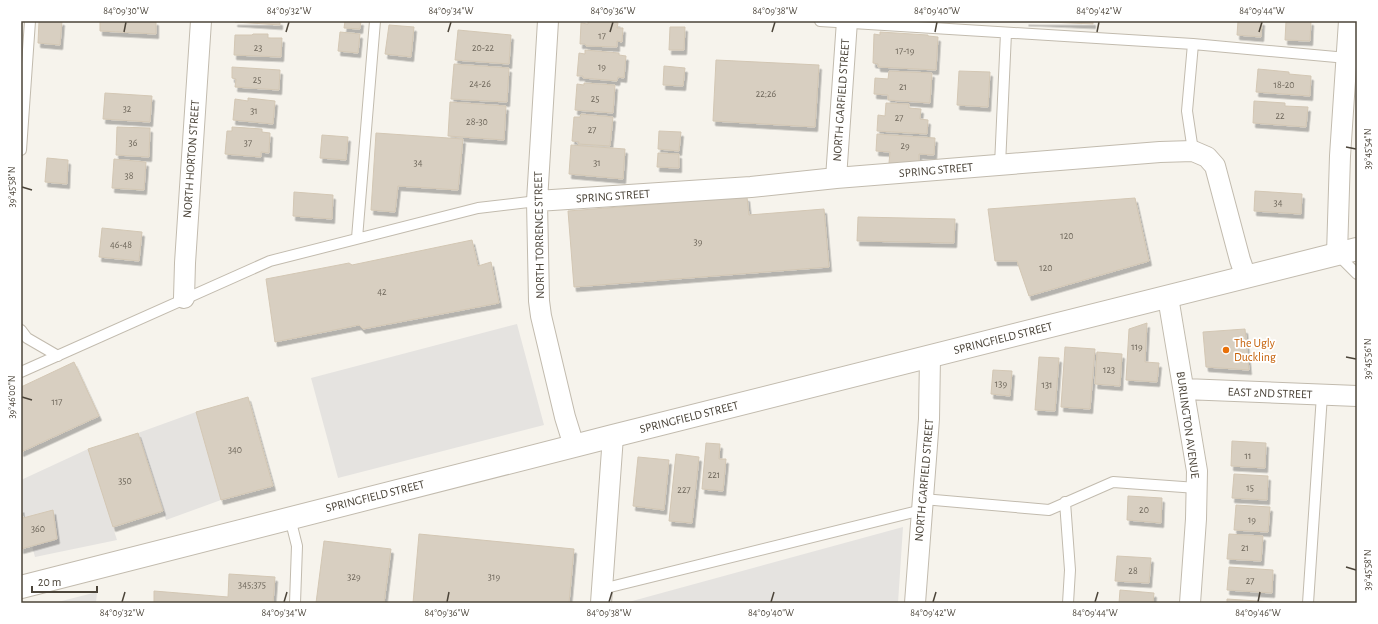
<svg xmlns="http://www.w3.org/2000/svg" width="1378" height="624" viewBox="0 0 1378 624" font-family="'Alegreya Sans',sans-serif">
	<defs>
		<filter id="shadow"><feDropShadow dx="2.5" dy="4.5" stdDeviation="0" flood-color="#0004"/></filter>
	</defs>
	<rect width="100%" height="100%" fill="#f6f3ec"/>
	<path fill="#e5e3e0" d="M517,324l27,101 -206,53 -27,-100z
		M196,412l25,88 -55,20 -28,-87z
		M88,449l29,91 -82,17 -14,-51v-26z
		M903,527l-5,76h-273z
		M97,592l-1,11h-42z"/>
	<path fill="#d8cfc1" stroke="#d3c7b4" filter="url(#shadow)" d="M39,21h23l-2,24 -22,-2z
		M100,21h56v13l-56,-3z
		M235,21h45v4l-45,-3z
		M345,21h16l-1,8 -16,-1z
		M588,21l26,1 4,1 -1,5h6l-1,14 -5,-1v6l-31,-1 -1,-2h-5l1,-21 7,1z
		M1026,21h67v3z
		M1238,21h24l-1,16 -24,-2z
		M1286,21h25l-1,20 -25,-1z
		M389,25l25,2 -3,30 -26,-3z
		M670,27h15l-1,23h-15z
		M458,30l53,5 -2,29 -54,-4z
		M340,32l20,2 -2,19 -20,-2z
		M880,32l48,3v1l10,1 -2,33 -58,-3v-3l-5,-1 1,-29 6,1z
		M253,34h15v4h14l-1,19 -47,-2 1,-20h17z
		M585,50l34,3v2l7,1 -2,22 -6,-1 -1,4 -34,-3v-2h-6l2,-23 6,1z
		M716,60l103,5 -4,62 -102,-6z
		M454,64l55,4 -2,34 -56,-3z
		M664,66l21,2 -2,18 -20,-1z
		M232,67l48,3 -1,20 -44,-3 1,-8 -4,-1z
		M1258,69l31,3v2l22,2 -1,20 -54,-4z
		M889,71l43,2 -2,30 -42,-3v-5l-14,-1 1,-16 13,1z
		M959,71l31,1 -2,35 -31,-2z
		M584,83l31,2 -2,28 -38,-3 2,-26 7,1z
		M105,93l47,3 -2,26 -47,-3z
		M248,98l27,3 -2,23 -40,-4 2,-21 13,2z
		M1254,101l31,2v3l23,1 -2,20 -53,-4z
		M450,102l56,4 -2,34 -56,-4z
		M886,103l23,1v4l12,1 -1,10 8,1 -1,14 -50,-3 1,-16 7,1z
		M581,114l32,3 -3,29 -32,-2 1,-2 -7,-1 2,-24h6z
		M117,127l33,1 -1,29 -33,-2z
		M232,127l30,2v3l8,1 -1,20 -8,-1v5l-36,-3 2,-23h5z
		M659,131l22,1 -2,19 -21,-2z
		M376,133l87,6 -5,51 -60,-4 -3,26 -24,-2z
		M877,134l58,4 -1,17 -15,-1v11l-30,-2 1,-11 -14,-1z
		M322,135l26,2 -2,23 -26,-2z
		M571,145l54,4 -2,30 -54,-5z
		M658,153l21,1v14l-22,-1z
		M47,158l21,2 -1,24 -22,-2z
		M114,159l32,3 -2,28 -32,-2z
		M1255,191l47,3 -1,20 -47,-3z
		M294,192l39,3 -1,24 -39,-3z
		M747,197l2,18 75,-6 5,58 -255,20 -6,-76z
		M1135,198l14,63 -120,35 -12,-35h-22l-7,-52z
		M858,217l97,2 -1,24 -97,-2z
		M102,228l40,4 -3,29 -40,-4z
		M472,240l6,26 13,-4 8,41 -136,26 -4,-4 -84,17 -9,-63 83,-16 3,2z
		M1147,323l-2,39 14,1 -2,19 -31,-2 3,-51z
		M1245,329l4,41 -43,-3 -3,-35z
		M1065,347l30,2 -5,60 -29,-2z
		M1097,352l25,2 -2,32 -25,-2z
		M1039,357l20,1 -4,53 -20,-1z
		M74,362l25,54 -78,36v-65z
		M993,370l19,1 -2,25 -19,-2z
		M248,397l25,89 -52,14 -25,-88z
		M138,433l25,78 -50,16 -25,-78z
		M1232,441l34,2 -1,25 -34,-2z
		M706,443l14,1 -1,15h7l-3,32 -21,-2z
		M676,454l23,3 -7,66 -23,-2z
		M638,457l31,3 -5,50 -31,-4z
		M1234,474l34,2 -1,24 -35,-2z
		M1128,496l34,2 -1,25 -34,-3z
		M1236,505l34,2 -2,25 -34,-2z
		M21,508l2,10 30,-8 4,29 -36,10z
		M419,534l155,15 -5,54h-156z
		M1229,534l34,2 -2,25 -34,-2z
		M324,541l67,8 -7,54h-68z
		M1117,556l34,2 -2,25 -34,-2z
		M1229,567l44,3 -1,23 -45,-3z
		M229,574l46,3 -2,26h-119v-12l74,6z
		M1120,590l34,3 -1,10h-34z
		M1227,599l45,3v1h-45z"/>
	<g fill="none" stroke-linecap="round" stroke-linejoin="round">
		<defs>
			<path id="service" d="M820,21l373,23 154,14
				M21,150l9,-129
				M1193,151l-6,-40 6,-67
				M1000,165l6,-132
				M357,238l18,-217
				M1337,254l20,20
				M21,330l6,8 31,18
				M21,372l249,-111 208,-53 59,-7
				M923,499l126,11 64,-28 84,6
				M1065,502l5,68 -2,33
				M290,518l7,28 -2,57
				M602,589l320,-79
				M1308,603l14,-208"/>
			<path id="minor" d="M548,21l-11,180 2,100 2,15 24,101 9,29
				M836,178l11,-157
				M537,201l214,-14 85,-9 324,-26 33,-1 14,6 8,9 25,94 6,17
				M1337,254l3,-98 9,-135
				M1168,297l29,174 -1,48 -6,84
				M184,298l1,-35 16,-242
				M1184,389l173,7
				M601,603l12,-167
				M915,603l14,-184 1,-63"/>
			<path id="tertiary" d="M21,587l592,-151 744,-187"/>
		</defs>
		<use href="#service" stroke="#c2bbae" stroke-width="12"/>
		<use href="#minor" stroke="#c2bbae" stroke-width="22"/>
		<use href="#tertiary" stroke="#c2bbae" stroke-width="24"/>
		<use href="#service" stroke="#fff" stroke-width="10"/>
		<use href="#minor" stroke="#fff" stroke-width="20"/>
		<use href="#tertiary" stroke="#fff" stroke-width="22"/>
	</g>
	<path fill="none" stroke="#4b4439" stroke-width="1.5" d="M124,32l2,-10M286,32l3,-10M448,32l3,-10M610,32l3,-10M772,32l3,-10M935,32l2,-10M1097,32l2,-10M1259,32l3,-10M1346,147l10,2M22,187l10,3M1346,357l10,2M22,397l10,3M1346,567l10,3M122,602l3,-10M284,602l3,-10M447,602l2,-10M609,602l3,-10M771,602l3,-10M933,602l3,-10M1095,602l3,-10M1258,602l2,-10"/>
	<circle fill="#e8710a" stroke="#fff" stroke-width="1.5" cx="1226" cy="350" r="4"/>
	<g text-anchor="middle" stroke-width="3.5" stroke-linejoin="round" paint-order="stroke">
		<g font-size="10" fill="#6e675b">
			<text x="602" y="39">17</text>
			<text x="258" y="51">23</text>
			<text x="483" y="51">20-22</text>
			<text x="905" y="54">17-19</text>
			<text x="602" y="70">19</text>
			<text x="257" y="83">25</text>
			<text x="480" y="87">24-26</text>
			<text x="1284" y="88">18-20</text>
			<text x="903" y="90">21</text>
			<text x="766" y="97">22;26</text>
			<text x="595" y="102">25</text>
			<text x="127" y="112">32</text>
			<text x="254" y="114">31</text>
			<text x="1280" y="119">22</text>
			<text x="899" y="121">27</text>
			<text x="477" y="125">28-30</text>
			<text x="592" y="133">27</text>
			<text x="133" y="146">36</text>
			<text x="248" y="146">37</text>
			<text x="905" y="149">29</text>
			<text x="418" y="166">34</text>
			<text x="597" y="166">31</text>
			<text x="129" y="179">38</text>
			<text x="1278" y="206">34</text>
			<text x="1067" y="239">120</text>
			<text x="698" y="245">39</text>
			<text x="121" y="248">46-48</text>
			<text x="1046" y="271">120</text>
			<text x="382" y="295">42</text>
			<text x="1137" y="350">119</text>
			<text x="1109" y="373">123</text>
			<text x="1001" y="387">139</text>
			<text x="1047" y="388">131</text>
			<text x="57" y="405">117</text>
			<text x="235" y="453">340</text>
			<text x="1248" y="459">11</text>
			<text x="714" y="478">221</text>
			<text x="125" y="484">350</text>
			<text x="1250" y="491">15</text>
			<text x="684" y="493">227</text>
			<text x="1144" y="513">20</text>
			<text x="1252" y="523">19</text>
			<text x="38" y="532">360</text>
			<text x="1245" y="551">21</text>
			<text x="1133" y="574">28</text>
			<text x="354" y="580">329</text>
			<text x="494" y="580">319</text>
			<text x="1250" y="584">27</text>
			<text x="252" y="588">345;375</text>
		</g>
		<g font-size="12" fill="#4b4439" stroke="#fff">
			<text transform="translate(841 100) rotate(-86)" y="4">NORTH GARFIELD STREET</text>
			<text transform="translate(191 159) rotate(-86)" y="4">NORTH HORTON STREET</text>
			<text transform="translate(936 170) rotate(-5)" y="4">SPRING STREET</text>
			<text transform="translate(613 196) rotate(-4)" y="4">SPRING STREET</text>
			<text transform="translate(539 235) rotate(-91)" y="4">NORTH TORRENCE STREET</text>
			<text transform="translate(1003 338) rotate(-14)" y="4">SPRINGFIELD STREET</text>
			<text transform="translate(1270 393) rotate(2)" y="4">EAST 2ND STREET</text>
			<text transform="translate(689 417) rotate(-14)" y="4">SPRINGFIELD STREET</text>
			<text transform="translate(1188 425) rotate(82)" y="4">BURLINGTON AVENUE</text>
			<text transform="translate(924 480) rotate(-85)" y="4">NORTH GARFIELD STREET</text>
			<text transform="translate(375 496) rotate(-14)" y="4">SPRINGFIELD STREET</text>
		</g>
		<g font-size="12" fill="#c56008" stroke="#fff" text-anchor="start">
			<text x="1234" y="347">The Ugly<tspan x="1234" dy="14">Duckling</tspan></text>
		</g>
	</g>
	<rect width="1378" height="624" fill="none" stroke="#ffffff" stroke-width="44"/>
	<path d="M32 586v6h65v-6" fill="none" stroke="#4b4439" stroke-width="2"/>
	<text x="38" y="586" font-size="12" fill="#4b4439" stroke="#ffffff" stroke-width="3" paint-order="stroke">20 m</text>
	<rect x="22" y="22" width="1334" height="580" fill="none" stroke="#4b4439" stroke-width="1.5"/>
	<g font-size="10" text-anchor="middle" fill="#4b4439">
		<text x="126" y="14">84°09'30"W</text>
		<text x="289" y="14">84°09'32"W</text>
		<text x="451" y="14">84°09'34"W</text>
		<text x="613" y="14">84°09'36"W</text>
		<text x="775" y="14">84°09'38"W</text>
		<text x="937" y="14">84°09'40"W</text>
		<text x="1099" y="14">84°09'42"W</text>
		<text x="1262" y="14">84°09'44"W</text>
		<text transform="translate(1367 149) rotate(-90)" y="4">39°45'54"N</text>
		<text transform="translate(11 187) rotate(-90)" y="4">39°45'58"N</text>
		<text transform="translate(1367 359) rotate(-90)" y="4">39°45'56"N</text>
		<text transform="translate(11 397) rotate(-90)" y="4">39°46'00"N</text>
		<text transform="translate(1367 570) rotate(-90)" y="4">39°45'58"N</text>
		<text x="122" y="616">84°09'32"W</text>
		<text x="284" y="616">84°09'34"W</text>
		<text x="447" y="616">84°09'36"W</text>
		<text x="609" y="616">84°09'38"W</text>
		<text x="771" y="616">84°09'40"W</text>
		<text x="933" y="616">84°09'42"W</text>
		<text x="1095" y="616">84°09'44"W</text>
		<text x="1258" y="616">84°09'46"W</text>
	</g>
</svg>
